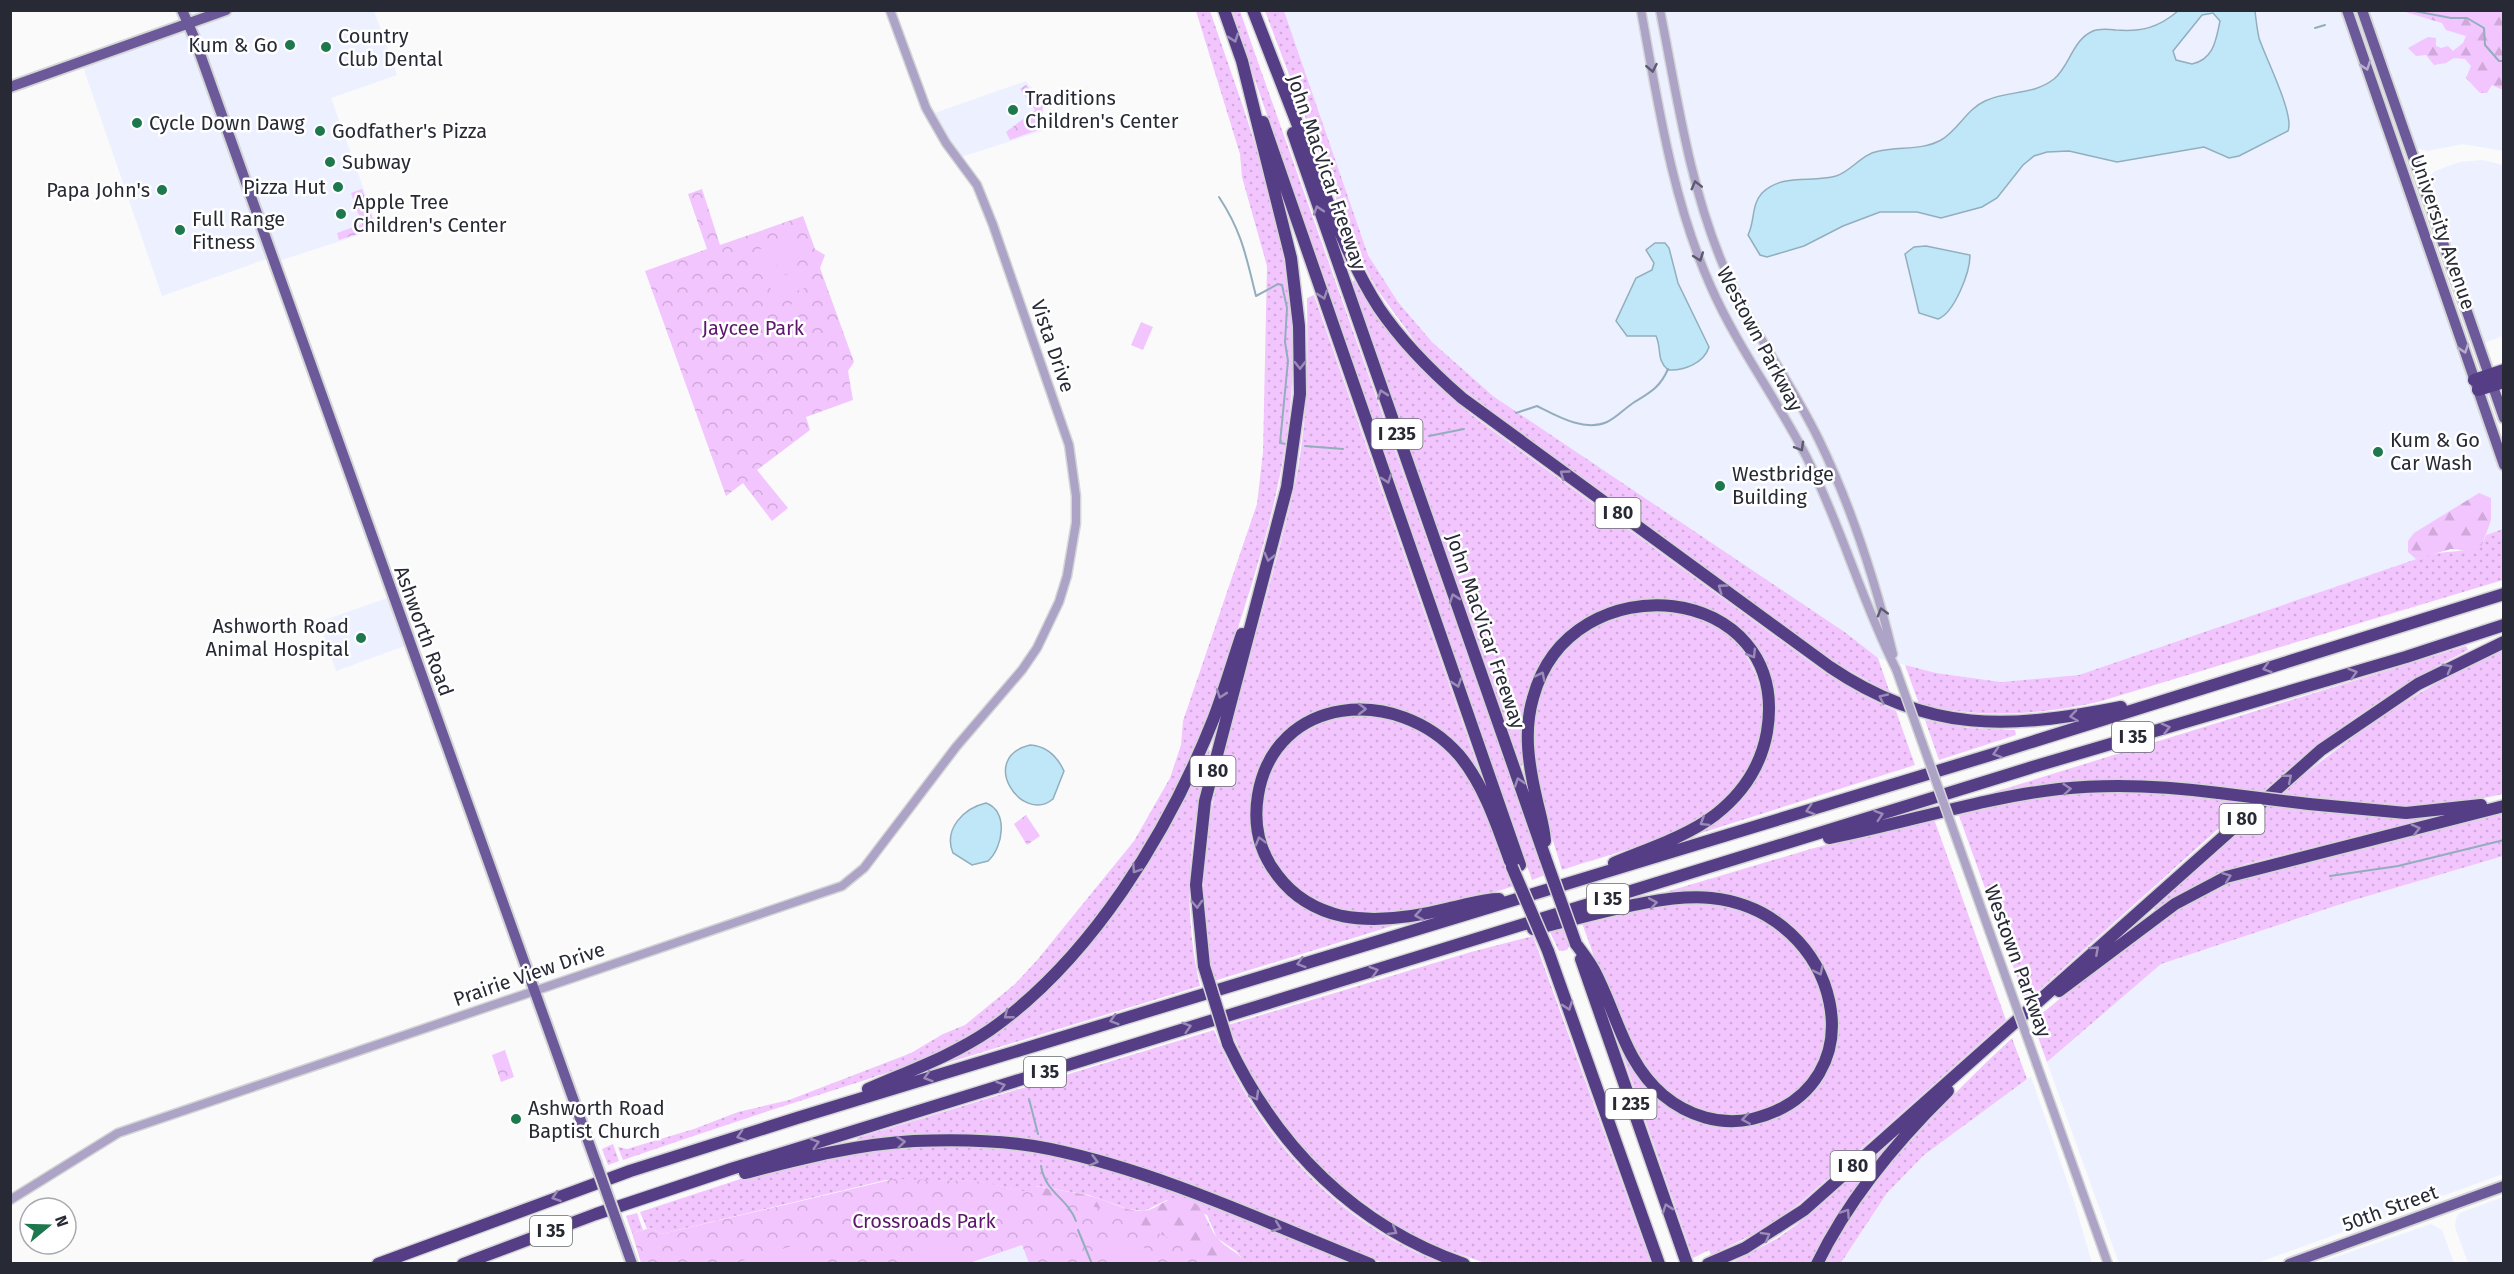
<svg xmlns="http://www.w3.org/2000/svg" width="2514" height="1274" viewBox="0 0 2514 1274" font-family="'Fira Sans',sans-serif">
	<defs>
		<pattern id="grass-dots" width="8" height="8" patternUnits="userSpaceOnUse" patternTransform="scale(1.5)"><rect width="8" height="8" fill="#f2c5fe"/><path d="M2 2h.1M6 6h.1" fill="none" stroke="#d0a9da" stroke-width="1.8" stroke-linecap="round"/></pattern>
		<pattern id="forest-firs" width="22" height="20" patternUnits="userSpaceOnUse" patternTransform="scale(1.5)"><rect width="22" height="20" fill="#f2c5fe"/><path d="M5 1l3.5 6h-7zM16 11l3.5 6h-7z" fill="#d0a9da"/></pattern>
		<pattern id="park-crowns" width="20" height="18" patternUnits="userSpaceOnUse" patternTransform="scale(1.5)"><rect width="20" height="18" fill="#f2c5fe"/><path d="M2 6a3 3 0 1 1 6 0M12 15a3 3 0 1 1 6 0" fill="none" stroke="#d0a9da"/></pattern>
	</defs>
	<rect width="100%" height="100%" fill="#fafafa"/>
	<path fill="#ecf0ff" d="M182,11h192l23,64 -66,23 47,131 -103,33 -3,-5 -110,39 -81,-235 107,-37z
		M1284,11h1063l156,454v64l-424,146 -78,7 -65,-9 -58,-15 -32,-25 -353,-237 -61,-54 -34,-40 -30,-47z
		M2367,11h135l1,140 -40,-7 -36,7 -10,-3 -27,-81 -4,-3z
		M1026,81l18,21 -2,29 -84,27 -29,-43z
		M2482,160l21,5v171l-19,7 -56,-157 2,-10 5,-5 25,-9z
		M393,596l17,48 -74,27 -17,-49z
		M2503,856v318l-246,89h-138l-72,-201 114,-98 183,-61z
		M2031,1077l42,121 19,65 -251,1 46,-71 37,-38 96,-73z
		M2503,1197v66h-35l-13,-36 1,-9 4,-5z
		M2431,1224l11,6 12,33h-135z
		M1022,1245l7,18 -59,1z"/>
	<path fill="url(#grass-dots)" d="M1196,11h14c34,100 76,206 82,313 6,100 -19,194 -49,288 -15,46 -27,92 -47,136 -47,104 -121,222 -219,284 -46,28 -96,43 -146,59 -70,22 -139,45 -208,69l-5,-13 9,2 67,-20 44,-17 51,-12 122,-47 32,-19 22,-9 50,-41 23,-25 96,-118 36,-63 11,-33 2,-24 74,-217 6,-52 4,-186 -25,-89 -2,-23z
		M1231,11h9l305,864 -13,5z
		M1265,11h19l84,244 30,47 34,40 61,54 353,237 32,25 12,35 -54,-30 -339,-248 -42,-32 -33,-32 -46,-63 -22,-42z
		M1355,280c32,54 69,96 118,136l351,256 36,22 36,17 19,54 -233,74c10,-6 24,-11 31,-19 14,-15 25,-35 36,-52 7,-9 17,-20 21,-30 9,-24 1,-49 -9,-70 -5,-11 -9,-24 -16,-33 -10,-13 -27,-22 -42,-27 -66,-26 -143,6 -170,71 -12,29 -11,55 -9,85l-3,2 -170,-484z
		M1314,295l167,481 -4,1c-14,-16 -28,-39 -45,-51 -64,-48 -164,-17 -179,65 -3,13 0,27 2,40 5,28 15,52 40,69 12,8 78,19 97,24v2l-178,55c-24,-104 -2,-185 25,-286 19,-70 40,-140 56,-211 13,-62 13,-123 12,-186z
		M2503,529v51l-405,122c-59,13 -119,17 -179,2l-14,-39 31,8 65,9 78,-7 349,-120c19,-5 38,-2 54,-10l4,-10z
		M1663,608c14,3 35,5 48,13 71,46 68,144 -1,191 -43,30 -98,41 -148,58l-16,-52 -12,-54 -1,-49 19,-51 21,-25 44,-25z
		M2466,646l2,4c-77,39 -144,86 -207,143l-66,-7 -200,12 -1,-6z
		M2503,650v144l-47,10 -48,4 -129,-13c69,-57 142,-110 224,-145z
		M1351,713c16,2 36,2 50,8 69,27 89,102 113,165 -52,16 -115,36 -170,25 -78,-16 -110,-112 -54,-170 16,-17 40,-21 61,-28z
		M1925,720l43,8 47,2 1,5 -77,25z
		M1205,748l5,2c-20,83 -29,152 -10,236l-273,83 43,-22 128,-118z
		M2137,788l111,14 -222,200 -68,-189 84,-19z
		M2270,804l114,14 44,1 -183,45 -52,22 -37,25 -3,-3z
		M2503,812v44l-159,47 -183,61 -114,98 -15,-41c65,-50 128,-111 205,-142z
		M1934,819l72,201 -206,183 -36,26 -53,26 -2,-5 -16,8 -74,-214c11,18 44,56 61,67 9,6 29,5 40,7 53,7 65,2 93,-43 6,-12 20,-27 22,-39 14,-64 -49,-132 -109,-141 -22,-4 -45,1 -67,3v-4l155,-46z
		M1688,902c19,1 41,0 59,8 55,26 99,92 70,153 -30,61 -115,67 -159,20 -40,-42 -56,-107 -76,-160l76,-17z
		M1564,929l6,16 -3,5 -8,1 -9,-19z
		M1533,936l118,327h-166l-43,-15 -41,-19 -55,-39 -49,-48 -42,-59 -27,-58 243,-73z
		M1214,1030c41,103 123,194 228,233h-59l-191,-75 -124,-40 -210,-6 -1,-4z
		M2012,1038l15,41 -103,76 -37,38 -46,70 -18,1c48,-89 117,-158 189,-226z
		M1895,1139l-55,74 -30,50 -80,1 48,-26 18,-13z
		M613,1144l6,17 -11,4 -6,-16z
		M980,1145l56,6 101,25 221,87h-112l-10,-12 -19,-13 -10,-23 -40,-15 -23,11 -16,-2 -39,-14 -53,-9 -6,7 -53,-12 -91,-1 -225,54 -10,-6 -4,1 -7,-17 128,-42 120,-23z
		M637,1213l6,17 -11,3 -6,-17z"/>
	<path fill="url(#forest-firs)" d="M2402,11h101v79l-11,-5 -5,8h-7l-14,-15 5,-12 -6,-7 -11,-1 -8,5 -12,2 -8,-10 -10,1 -8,-8 20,-11 8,1v8l5,2 7,-2 5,5 10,-8 3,-7 -20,-6 -4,-7z
		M2479,493l12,5v22l-9,25 -12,6 -19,-2 -35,10 -8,-7v-11l6,-8z
		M1035,1186c18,4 37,5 55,10 17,4 34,15 52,15 15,0 24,-15 39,-13 23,2 25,25 35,38 7,11 22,15 30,27h-44l-172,-70z"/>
	<path fill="url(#park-crowns)" d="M1026,85l17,18 -2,26 -31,11 -4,-8 29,-22 -15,-21z
		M362,189l14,39 -37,12 -2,-7 25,-9 -11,-31z
		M702,189l18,56 83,-29 12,33 10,6 -5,13 34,94 -6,9 5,29 -47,17 4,13 -53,40 31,38 -16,13 -29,-38 -17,13 -81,-225 62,-22 -19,-55z
		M1026,815l14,21 -13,9 -13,-21z
		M505,1050l9,27 -13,5 -9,-27z
		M894,1179l83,2 115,25 23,7 80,37 21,13h-187l-7,-18 -52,18h-329l-9,-30 19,-5 10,6z"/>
	<path fill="#f2c5fe" d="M796,237l7,19 -39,14 -7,-20z
		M799,270l6,18 -31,11 -6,-18z
		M804,300l4,11 -23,8 -4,-11z
		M1141,322l12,5 -10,23 -12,-5z
		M932,1232l42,31h-65z
		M1117,1236c17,2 32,7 31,27h-41v-12l-3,-4 7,-10z
		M806,1242l7,21h-78z"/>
	<path fill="#c0e7f8" stroke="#92aebd" stroke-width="1.5" fill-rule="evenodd" d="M2178,11h77c1,9 2,18 4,27 6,19 36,77 29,93l-49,25 -10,2 -25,-11 -87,15 -48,-11 -22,1 -13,4 -11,9 -26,33 -15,9 -41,11 -24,-6h-37l-37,14 -39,20 -37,11 -7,-2 -12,-20c7,-13 3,-30 14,-42 20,-20 49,-10 74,-17 16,-5 25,-22 43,-25 21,-5 42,0 62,-11 17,-10 26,-31 44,-39 23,-11 47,-5 69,-22 16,-13 18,-39 39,-48 7,-3 15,-2 23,-1 25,2 42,-2 62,-19zM2213,13l7,8c-4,19 -6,38 -28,43l-16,-4 -3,-9 29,-36z
		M1655,243h10l4,5 9,35 31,64c-5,16 -25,24 -41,23 -12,-10 -6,-21 -12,-34h-29l-11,-15 20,-43 16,-8 2,-7 -8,-13z
		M1926,246l44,9c0,18 -16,58 -32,64l-19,-6 -14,-59 9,-7z
		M1030,745c17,1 27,11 34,26l-11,28c-31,26 -76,-41 -23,-54z
		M986,803c23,8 17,45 2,58l-16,4 -19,-12c-10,-24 11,-45 33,-50z"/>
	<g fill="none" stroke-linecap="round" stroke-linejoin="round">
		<path stroke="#92aebd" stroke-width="2" d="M2409,10l42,8h16l17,10 1,17 14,16h5
			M2315,28l10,-3
			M1219,197c23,35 27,59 37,99l22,-12 4,1 5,23 -2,34 3,19 -8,82 6,1
			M1516,413l21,-7c20,10 47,26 70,16 9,-4 17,-13 26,-19 16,-10 27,-15 35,-34
			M1429,436l35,-7
			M1305,446l38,3
			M2330,876l68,-10 106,-26
			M1029,1099l9,35
			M1041,1166c5,28 26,31 35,55
			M1078,1230l14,34"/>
		<defs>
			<path id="minor" d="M1641,10c17,93 31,190 70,277 26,59 65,111 95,169 35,69 55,144 90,213
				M1660,10c17,86 29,174 63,255 26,62 67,115 96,175 33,68 56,140 74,214
				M2037,1065l71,199
				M10,1200l108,-67 724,-247 22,-18 92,-121 66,-77 15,-22 22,-46 8,-26 9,-53v-27l-7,-51 -76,-220 -16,-40 -31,-42 -20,-35 -36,-98"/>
			<path id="major" d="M182,10l12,27 402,1126
				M2347,10l157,455
				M2362,10l142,408
				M10,87l216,-77
				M622,1236l10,28
				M2289,1264l215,-78"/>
			<path id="highway" d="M1253,10c21,54 42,108 63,162 18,46 36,94 63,136 23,34 52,63 83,90l368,269c99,67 179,62 291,40
				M1263,122l257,743
				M1293,133l252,724
				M2474,380l30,-10
				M2478,390l26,-8
				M2309,804l97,9 75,-8
				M1829,838c77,-15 152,-40 230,-49 54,-6 107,-3 160,4
				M1545,841c-1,-14 -5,-27 -8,-40 -8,-34 -14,-69 -4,-103 37,-139 259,-117 234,34 -6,34 -25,62 -52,83 -29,22 -68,34 -101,48
				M1499,899c-17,0 -33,6 -49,9 -35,9 -72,15 -108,8 -26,-6 -48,-19 -64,-40 -19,-24 -25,-51 -20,-81 17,-101 140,-110 201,-40 25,30 38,70 51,106
				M1533,929c52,-11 125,-36 178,-31 130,13 172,190 41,221 -31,7 -64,-3 -89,-24 -39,-33 -46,-82 -69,-125 -5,-9 -12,-18 -18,-26
				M1548,951l111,313
				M1581,959l106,305
				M1204,966l-8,-81 9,-84 82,-314 13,-93 -1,-68 -8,-68 -49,-197 -18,-51
				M2059,991l116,-87 51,-27 278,-71
				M1228,1044c49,103 127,182 236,220
				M868,1089c41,-18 84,-33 122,-59 101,-71 178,-197 223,-310 11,-28 19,-57 29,-86
				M745,1173c55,-14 112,-29 169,-32 44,-2 92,-1 136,8 110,23 215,73 320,115
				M378,1264l252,-93 167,-53 1190,-362 517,-162
				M463,1264l133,-50 135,-45 1305,-403 370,-109 98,-32
				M1708,1264l37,-16 59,-38 517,-460 97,-66 86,-42
				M1817,1264c31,-64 81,-124 131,-173"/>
		</defs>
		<use href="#minor" stroke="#d4d5d6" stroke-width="11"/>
		<use href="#major" stroke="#d4d5d6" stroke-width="14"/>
		<use href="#highway" stroke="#d4d5d6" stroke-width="15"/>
		<use href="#minor" stroke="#aca3c7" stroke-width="8"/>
		<use href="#major" stroke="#6c5999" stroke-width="10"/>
		<use href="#highway" stroke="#563e87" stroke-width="12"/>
		<defs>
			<path id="minor-bridge" d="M1896,669l141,396"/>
			<path id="major-bridge" d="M596,1163l26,73"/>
			<path id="highway-bridge" d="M2219,793l90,11
				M1545,857l31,87
				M1512,867l36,84
				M1204,966l24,78"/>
		</defs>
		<use href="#minor-bridge" stroke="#d4d5d6" stroke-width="11" stroke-linecap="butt"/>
		<use href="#major-bridge" stroke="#d4d5d6" stroke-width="14" stroke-linecap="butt"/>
		<use href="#highway-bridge" stroke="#d4d5d6" stroke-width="15" stroke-linecap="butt"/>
		<use href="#minor-bridge" stroke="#aca3c7" stroke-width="8"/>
		<use href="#major-bridge" stroke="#6c5999" stroke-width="10"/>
		<use href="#highway-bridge" stroke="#563e87" stroke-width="12"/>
	</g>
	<defs><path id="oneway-chevron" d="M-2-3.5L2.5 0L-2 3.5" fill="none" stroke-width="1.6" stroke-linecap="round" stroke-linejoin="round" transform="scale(1.5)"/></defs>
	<g stroke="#9a8bb7">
		<use href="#oneway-chevron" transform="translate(1234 38) rotate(71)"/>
		<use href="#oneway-chevron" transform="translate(1318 210) rotate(-108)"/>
		<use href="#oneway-chevron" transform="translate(1323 295) rotate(71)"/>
		<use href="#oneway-chevron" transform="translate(1300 365) rotate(89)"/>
		<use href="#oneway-chevron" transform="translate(1382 394) rotate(-109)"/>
		<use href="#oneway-chevron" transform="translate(1564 474) rotate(-144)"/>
		<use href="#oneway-chevron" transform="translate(1387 479) rotate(71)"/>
		<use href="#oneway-chevron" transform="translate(1269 557) rotate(104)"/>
		<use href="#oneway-chevron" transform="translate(1722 588) rotate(-144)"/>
		<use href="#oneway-chevron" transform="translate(1454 598) rotate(-109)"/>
		<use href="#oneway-chevron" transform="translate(1752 654) rotate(58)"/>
		<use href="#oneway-chevron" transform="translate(2267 668) rotate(163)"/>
		<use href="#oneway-chevron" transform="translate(2448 668) rotate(-28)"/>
		<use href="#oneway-chevron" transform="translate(2353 673) rotate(-17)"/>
		<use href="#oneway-chevron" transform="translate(1541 676) rotate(-64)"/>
		<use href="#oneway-chevron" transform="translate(1457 683) rotate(71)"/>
		<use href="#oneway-chevron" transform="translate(1221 694) rotate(109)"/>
		<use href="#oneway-chevron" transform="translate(1883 698) rotate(-155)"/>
		<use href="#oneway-chevron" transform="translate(1362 709)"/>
		<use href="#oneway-chevron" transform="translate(2074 716) rotate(172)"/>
		<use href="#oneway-chevron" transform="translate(2166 728) rotate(-15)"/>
		<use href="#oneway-chevron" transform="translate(1997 753) rotate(163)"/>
		<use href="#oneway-chevron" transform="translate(2288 778) rotate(-40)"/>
		<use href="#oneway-chevron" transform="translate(1519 782) rotate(-109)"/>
		<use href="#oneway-chevron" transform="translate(2067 789) rotate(-5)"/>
		<use href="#oneway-chevron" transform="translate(1810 810) rotate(163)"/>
		<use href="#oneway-chevron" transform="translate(1879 815) rotate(-18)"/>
		<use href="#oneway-chevron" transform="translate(1704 822) rotate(148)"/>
		<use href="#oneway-chevron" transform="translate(2416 829) rotate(-14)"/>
		<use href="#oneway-chevron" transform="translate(1260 841) rotate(-106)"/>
		<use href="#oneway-chevron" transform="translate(1136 869) rotate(124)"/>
		<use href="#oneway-chevron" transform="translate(2227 877) rotate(-20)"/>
		<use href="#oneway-chevron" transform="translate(1653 903) rotate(-10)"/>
		<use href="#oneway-chevron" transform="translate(1197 904) rotate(87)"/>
		<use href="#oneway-chevron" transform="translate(1419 915) rotate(170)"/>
		<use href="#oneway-chevron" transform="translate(2095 950) rotate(-42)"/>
		<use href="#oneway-chevron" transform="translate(1301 963) rotate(163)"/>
		<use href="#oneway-chevron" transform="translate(1374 971) rotate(-17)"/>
		<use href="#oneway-chevron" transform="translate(1819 971) rotate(64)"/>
		<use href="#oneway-chevron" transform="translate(1568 1006) rotate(71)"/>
		<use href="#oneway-chevron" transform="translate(1008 1015) rotate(142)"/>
		<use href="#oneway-chevron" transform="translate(1114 1020) rotate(163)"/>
		<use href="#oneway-chevron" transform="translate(1187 1027) rotate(-17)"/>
		<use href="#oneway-chevron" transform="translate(928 1077) rotate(163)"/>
		<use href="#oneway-chevron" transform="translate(1001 1086) rotate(-18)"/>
		<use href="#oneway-chevron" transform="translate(1255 1096) rotate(60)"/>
		<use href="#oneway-chevron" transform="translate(1746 1119) rotate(171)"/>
		<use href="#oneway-chevron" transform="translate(741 1136) rotate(162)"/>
		<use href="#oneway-chevron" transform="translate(901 1142) rotate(-6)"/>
		<use href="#oneway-chevron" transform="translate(815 1143) rotate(-17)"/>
		<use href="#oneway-chevron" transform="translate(1094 1161) rotate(15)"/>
		<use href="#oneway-chevron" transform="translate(556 1197) rotate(161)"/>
		<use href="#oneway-chevron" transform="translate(1667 1208) rotate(-109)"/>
		<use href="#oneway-chevron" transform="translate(1846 1213) rotate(-56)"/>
		<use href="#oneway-chevron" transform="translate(1277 1227) rotate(21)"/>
		<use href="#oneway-chevron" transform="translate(1393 1231) rotate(31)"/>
		<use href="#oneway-chevron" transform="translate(1766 1236) rotate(-30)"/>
	</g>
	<g stroke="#b6accc">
		<use href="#oneway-chevron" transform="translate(2366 66) rotate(71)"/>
		<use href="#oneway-chevron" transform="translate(2464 349) rotate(71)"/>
	</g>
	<g stroke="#5c5a6f">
		<use href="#oneway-chevron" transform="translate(1652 68) rotate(79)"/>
		<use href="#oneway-chevron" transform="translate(1696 185) rotate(-104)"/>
		<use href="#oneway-chevron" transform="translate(1699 257) rotate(70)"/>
		<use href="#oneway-chevron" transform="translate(1800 447) rotate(60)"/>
		<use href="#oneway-chevron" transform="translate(1882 612) rotate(-106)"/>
	</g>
	<g fill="#1d784d" stroke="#fff" stroke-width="2">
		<circle cx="290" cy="45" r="6"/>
		<circle cx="326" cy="47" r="6"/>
		<circle cx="1013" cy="110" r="6"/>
		<circle cx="137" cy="123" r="6"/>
		<circle cx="320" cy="131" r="6"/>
		<circle cx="330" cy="162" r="6"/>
		<circle cx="338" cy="187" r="6"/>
		<circle cx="162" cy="190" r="6"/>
		<circle cx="341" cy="214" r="6"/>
		<circle cx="180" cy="230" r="6"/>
		<circle cx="2378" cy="452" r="6"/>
		<circle cx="1720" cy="486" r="6"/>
		<circle cx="361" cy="638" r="6"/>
		<circle cx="516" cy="1119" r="6"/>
	</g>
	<g text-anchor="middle" stroke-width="5" stroke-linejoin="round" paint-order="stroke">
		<g fill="#fff" stroke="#686a71" stroke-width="1.5">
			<rect x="1371.5" y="419" width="51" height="30" rx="4.5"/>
			<rect x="1595.5" y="498" width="45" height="30" rx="4.5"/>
			<rect x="2112" y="722" width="42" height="30" rx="4.5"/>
			<rect x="1190.5" y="756" width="45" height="30" rx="4.5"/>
			<rect x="2219.5" y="804" width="45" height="30" rx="4.5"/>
			<rect x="1587" y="884" width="42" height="30" rx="4.5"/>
			<rect x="1024" y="1057" width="42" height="30" rx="4.5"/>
			<rect x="1605.5" y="1089" width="51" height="30" rx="4.5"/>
			<rect x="1830.5" y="1151" width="45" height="30" rx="4.5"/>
			<rect x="530" y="1216" width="42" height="30" rx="4.5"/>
		</g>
		<g font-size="18" font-weight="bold" fill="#272a34">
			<text x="1397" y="440">I 235</text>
			<text x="1618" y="519">I 80</text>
			<text x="2133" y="743">I 35</text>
			<text x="1213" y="777">I 80</text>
			<text x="2242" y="825">I 80</text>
			<text x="1608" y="905">I 35</text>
			<text x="1045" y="1078">I 35</text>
			<text x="1631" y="1110">I 235</text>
			<text x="1853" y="1172">I 80</text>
			<text x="551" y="1237">I 35</text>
		</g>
		<g font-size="20" fill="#272a34" stroke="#fff" text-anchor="start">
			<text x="338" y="43">Country<tspan x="338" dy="23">Club Dental</tspan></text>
			<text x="278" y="52" text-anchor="end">Kum &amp; Go</text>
			<text x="1025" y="105">Traditions<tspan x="1025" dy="23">Children's Center</tspan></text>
			<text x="149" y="130">Cycle Down Dawg</text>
			<text x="332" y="138">Godfather's Pizza</text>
			<text x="342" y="169">Subway</text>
			<text x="326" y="194" text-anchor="end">Pizza Hut</text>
			<text x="150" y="197" text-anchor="end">Papa John's</text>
			<text x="353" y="209">Apple Tree<tspan x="353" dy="23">Children's Center</tspan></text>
			<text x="192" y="226">Full Range<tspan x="192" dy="23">Fitness</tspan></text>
			<text x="2390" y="447">Kum &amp; Go<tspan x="2390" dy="23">Car Wash</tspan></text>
			<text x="1732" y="481">Westbridge<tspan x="1732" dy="23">Building</tspan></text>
			<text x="349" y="633" text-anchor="end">Ashworth Road<tspan x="349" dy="23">Animal Hospital</tspan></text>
			<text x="528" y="1115">Ashworth Road<tspan x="528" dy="23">Baptist Church</tspan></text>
		</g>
		<g font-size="20" fill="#272a34" stroke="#fff">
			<text transform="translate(1327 172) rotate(71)" y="7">John MacVicar Freeway</text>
			<text transform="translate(2443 232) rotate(71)" y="7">University Avenue</text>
			<text transform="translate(1760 339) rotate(62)" y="7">Westown Parkway</text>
			<text transform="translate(1053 346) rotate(71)" y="7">Vista Drive</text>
			<text transform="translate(424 631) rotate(70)" y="7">Ashworth Road</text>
			<text transform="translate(1486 631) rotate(71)" y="7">John MacVicar Freeway</text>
			<text transform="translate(2018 961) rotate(70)" y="7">Westown Parkway</text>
			<text transform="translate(529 974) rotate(-19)" y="7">Prairie View Drive</text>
			<text transform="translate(2390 1208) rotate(-20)" y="7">50th Street</text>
		</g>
		<g font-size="20" fill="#5d186d" stroke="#fff">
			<text x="753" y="335">Jaycee Park</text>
			<text x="924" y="1228">Crossroads Park</text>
		</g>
	</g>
	<rect width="2514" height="1274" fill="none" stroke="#272a34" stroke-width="24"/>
	<g transform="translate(48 1226) rotate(71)"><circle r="28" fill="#ffffff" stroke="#a9aaae" stroke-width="1.5"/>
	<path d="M0-4.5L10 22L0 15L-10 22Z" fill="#1d784d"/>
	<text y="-9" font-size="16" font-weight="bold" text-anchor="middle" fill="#272a34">N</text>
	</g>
</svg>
